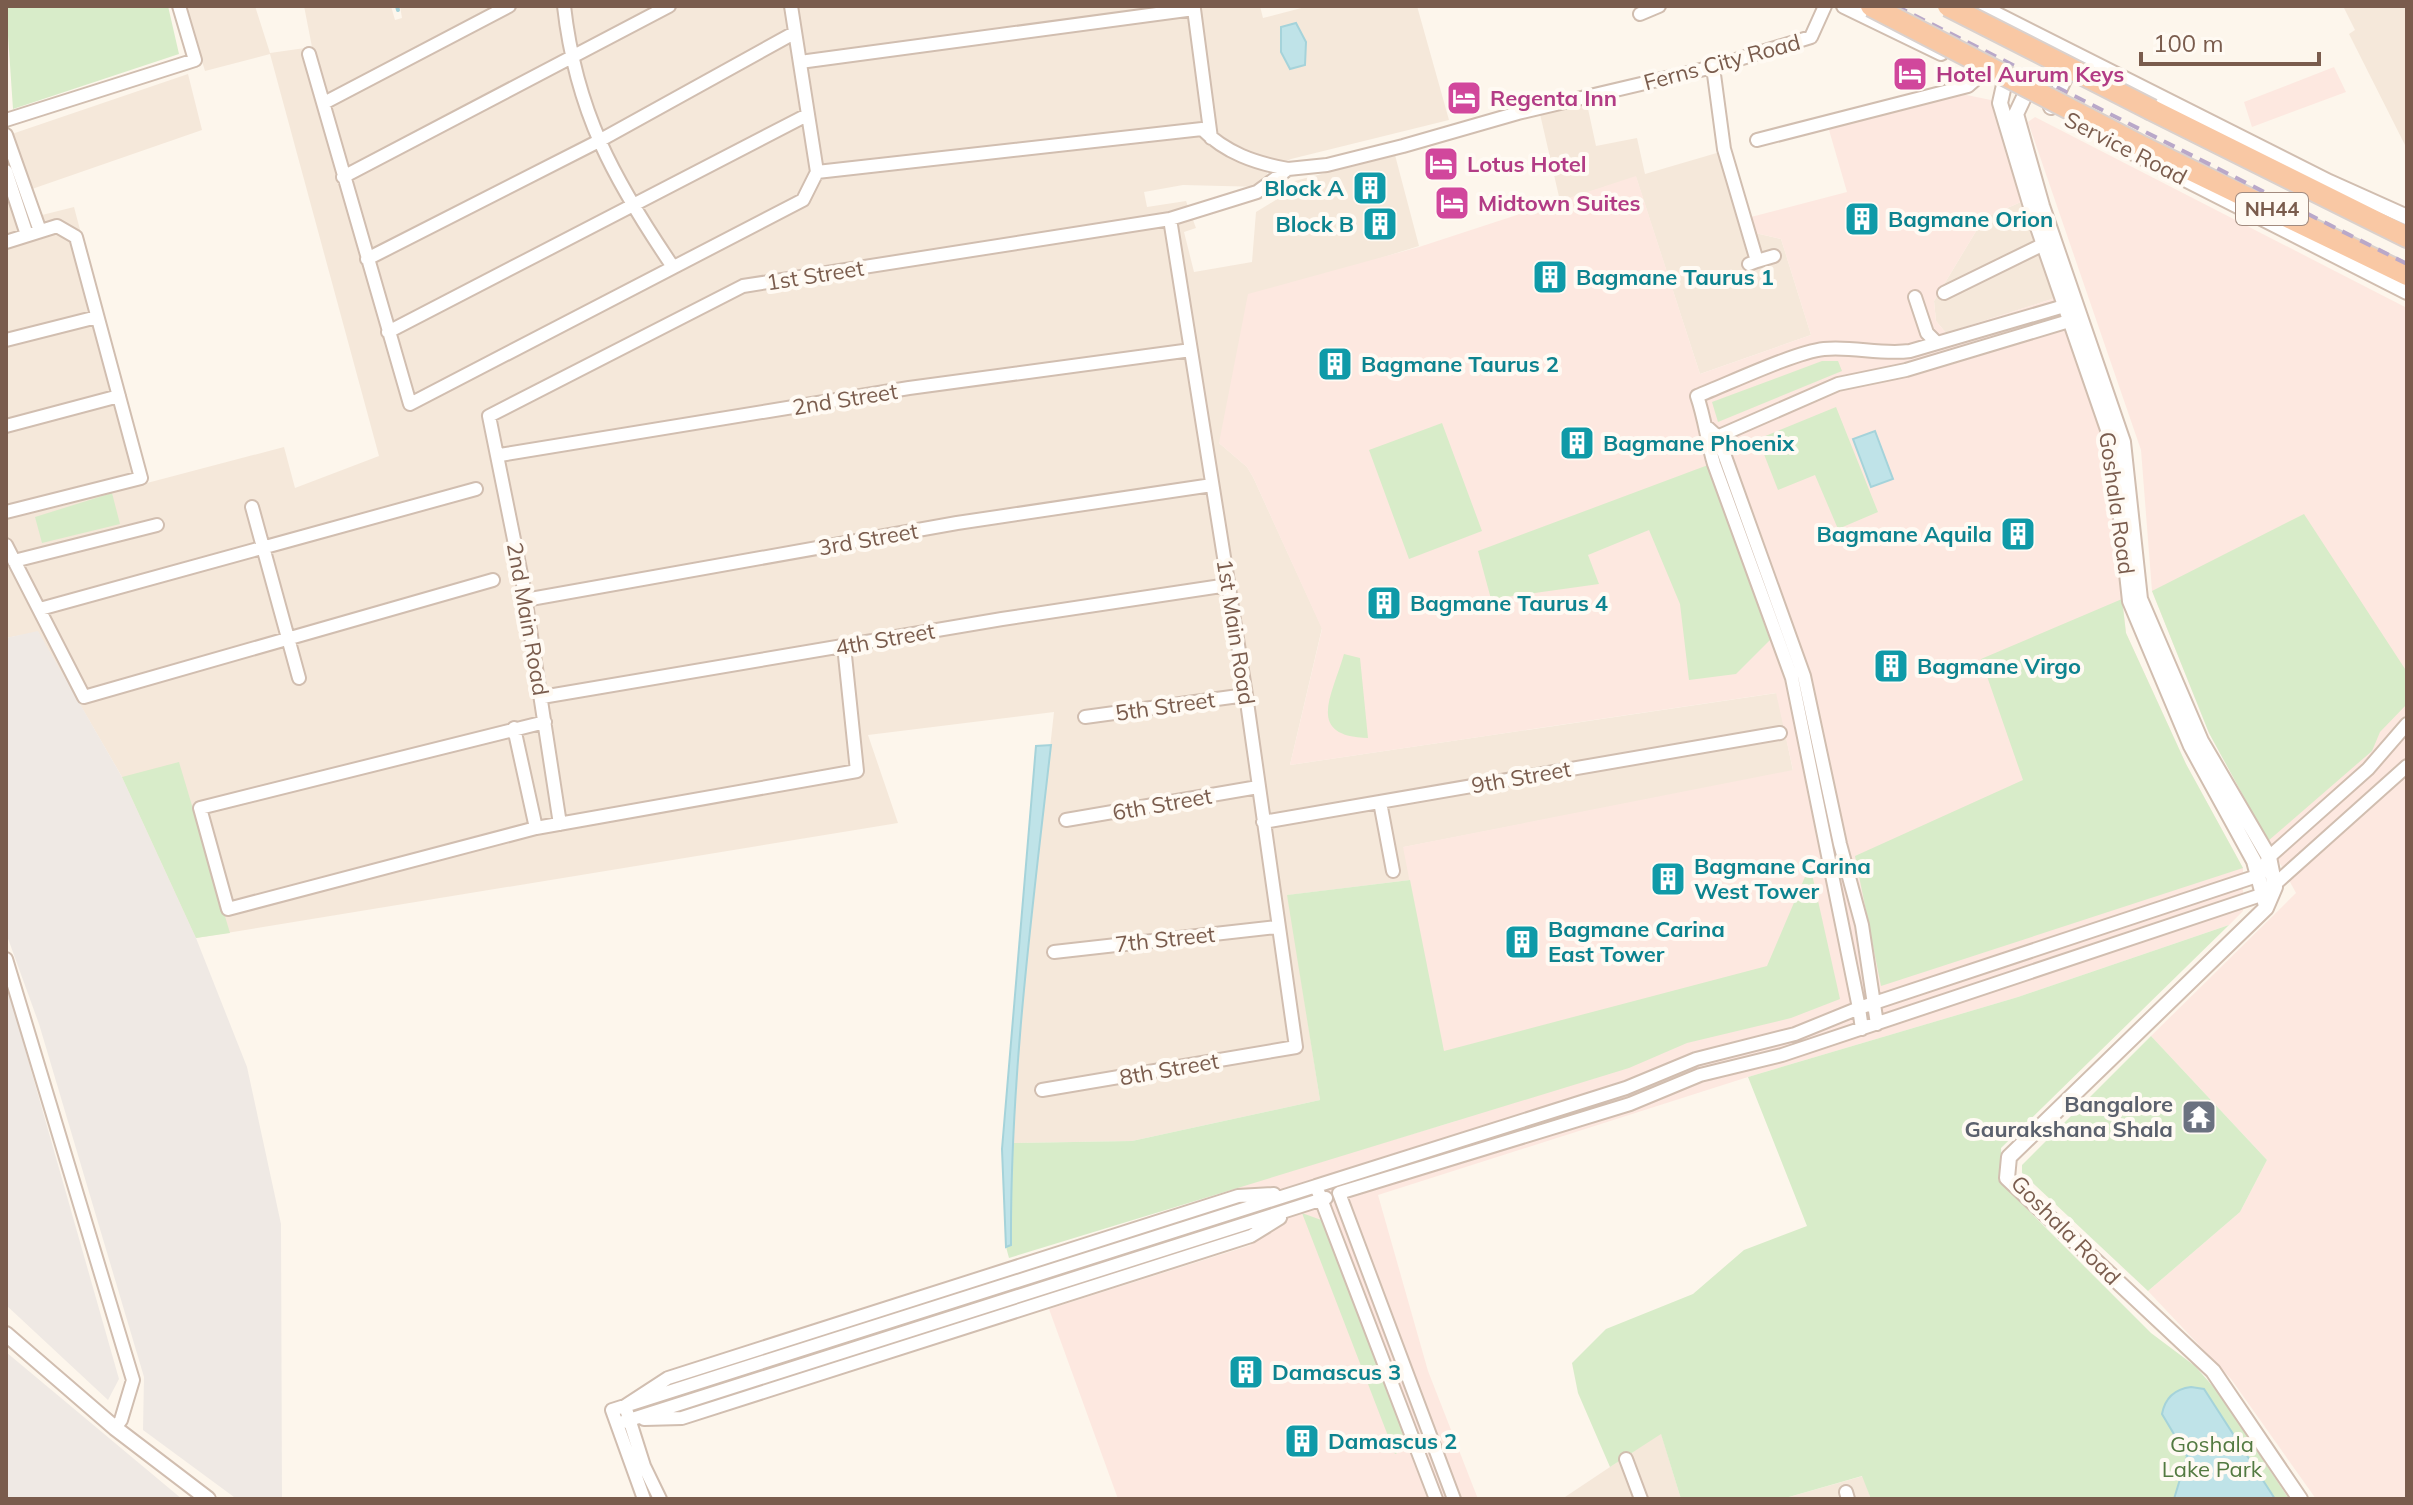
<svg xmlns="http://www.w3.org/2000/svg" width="2413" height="1505" viewBox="0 0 2413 1505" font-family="Mulish,sans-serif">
	<rect width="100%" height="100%" fill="#fdf6ec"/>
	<path fill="#f5e8da" d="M185,6h70l15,47 42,-6 -8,-41h87l4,14 7,-2 -2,-12h860l3,12 46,-12h108l32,114 -158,39 -22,10 -7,18 -79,-2 -39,7 3,15 39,-6 10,27 -12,4 10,40 58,-10 4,-50 28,-17 -5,-10 116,-30 24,91 -70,22 -130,175 28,24 6,10 69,151 -32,137 487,-72 16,78 -389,76 6,33 -122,15 32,205 -188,41 -121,2 11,-143 32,-288 -186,23 30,88 -702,115 -74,-161 -84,-145 -32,6v-502l182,-62 14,56 -170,59 10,26 32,-8 73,276 137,-36 11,41 84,-32 -109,-402 -65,17z
		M2343,6h64v143l-58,-115 6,-4z
		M1587,104l9,42 41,-8 8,36 82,-24 24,82 30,7 30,96 -111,39 -64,-197 -76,24 -20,-87z
		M2021,202l34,96 -109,35 -10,-12 -2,-20 50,-83z
		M1661,1433l20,66h-119z
		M1863,1476l8,23h-89z"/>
	<path fill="#fde8e0" d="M2334,67l12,25 -94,35 -8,-25z
		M1947,91l44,9 30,102 -37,16 -50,83 2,20 10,12 109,-35 51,147 20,188 60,131 57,104v43l-14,14 -211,72 -270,80 -370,118 50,176 50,128h-360l-69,-190 202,-64 -20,-57 225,-67 -53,-274 390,-77 -17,-77 -486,72 32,-136 -69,-152 -6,-10 -28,-24 29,-149 171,-47 217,-71 64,198 111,-39 -30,-96 -30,-7 -4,-14 100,-26 -20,-69z
		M2035,117l372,191v1191h-91l-85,-120 -83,-88 92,-79 27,-52 -116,-124 145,-143 -87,-160 -57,-142 -11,-141 -113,-328z"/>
	<path fill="#efe9e4" d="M38,631l84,146 74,161 51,129 34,157 1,275 -48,-2 -91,-67 1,-53 -105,-353 -33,-91v-295z
		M6,982l113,397 -11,21 -102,-95z
		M6,1352l176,147h-176z"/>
	<path fill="#d8ecc9" d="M6,6h162l11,48 -166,55z
		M1822,361h16l4,10 -124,51 -6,-20z
		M1836,407l42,105 -40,17 -23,-54 -37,15 -20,-51z
		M1442,423l40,108 -73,28 -40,-109z
		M1708,465l62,175 -34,34 -47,6 -9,-76 -31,-74 -61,25 11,29 -108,15 -13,-48z
		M112,493l8,31 -78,19 -7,-26z
		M2304,514l103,158v32l-27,28 -8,19 -104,90 -59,-108 -57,-142z
		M2122,599l4,34 60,131 57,104 -362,118 -26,-130 168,-76 -42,-121z
		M1344,654l16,4 8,80c-63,-2 -36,-42 -24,-84z
		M179,762l51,171 -34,5 -74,-161z
		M1810,865l30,134 -49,19 -104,25 -58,25 -620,190 -3,-11 5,-2v-102l121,-2 188,-41 -33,-205 123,-15 34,171 323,-85z
		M2229,925l-228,223 2,37 148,148 44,33 22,25 72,108h-418l-9,-23 -80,23h-101l-20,-65 -51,33 -32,-74 -6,-30 34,-34 87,-35 51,-44 63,-24 -59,-149 270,-80z
		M2151,1036l116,124 -27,52 -92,79 -126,-118v-8z
		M1302,1213l22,8 85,227 -14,6z"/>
	<path fill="#bfe3e8" stroke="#a5d3da" stroke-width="2" d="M1296,23l10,19 -1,23 -15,4 -9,-17v-25z
		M1875,431l18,48 -22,8 -18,-48z
		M1051,745c-19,167 -41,332 -40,500l-5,2 -4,-98 34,-403z
		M2191,1387l13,2 71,110h-101l13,-43 -25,-42c3,-16 13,-25 29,-27z"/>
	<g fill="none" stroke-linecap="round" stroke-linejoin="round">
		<path stroke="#a5d3da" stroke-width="4" d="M397,6l1,4"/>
		<defs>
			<path id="minor" d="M564,6c12,106 50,174 109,261
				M1640,14l19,-8
				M309,54l101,350 393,-204 14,-28 -26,-166
				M800,62l394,-53 17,129
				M1713,67l11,82 33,112 -8,3
				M324,103l185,-97
				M6,120l189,-60 -16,-54
				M6,135l34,96
				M1757,140l211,-54 15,-13
				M6,171l21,64
				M817,172l385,-43c24,24 53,34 86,40
				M343,177l326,-171
				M6,242l51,-16 19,11 65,241 -135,34
				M367,259l230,-117 197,-109
				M1757,261l17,-5
				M1944,293l108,-53
				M1915,297l12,36 10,10
				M388,332l419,-217
				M6,340l91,-23
				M6,426l113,-30
				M1708,428l10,9 86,239 36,168 22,81 15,99
				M1710,440l128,-56 68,-14 173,-52
				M500,455l409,-67 282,-38
				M252,507l47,171
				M6,545l78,152 409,-117
				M14,561l143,-36
				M525,600l432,-77 255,-38
				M40,609l436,-120
				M542,697l460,-78 226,-34
				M1085,717l161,-22
				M545,722l-345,86 28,101 308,-81 321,-57 -13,-125
				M514,728l22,100
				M1380,802l13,69
				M1066,820l192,-33
				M1263,822l517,-89
				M560,824l-37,-240 -34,-168 254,-130 427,-67 87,-27 31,-23 39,-4 76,-19 115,-33 195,-46 98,-30 14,-31
				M1054,952l223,-25
				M6,959l127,421 -12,40 -6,8
				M1862,1029l-3,-21 401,-133 9,-18 99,-88 39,-45
				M1042,1090l254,-43 -50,-352 -76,-476
				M644,1419l38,-1 569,-182 29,-18
				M623,1422l703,-224
				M1626,1459l15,40
				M1846,1492l2,7
				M644,1499l-32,-89 704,-224
				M660,1499l-16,-33 -19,-60 43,-28 570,-182 36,-2
				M1436,1499l-120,-313 310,-98 70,-29 99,-25 64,-26 -67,-330 -78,-214c-7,-23 -9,-45 -17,-68 31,-12 98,-44 127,-47 29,-3 57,6 86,2l161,-47
				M1454,1499l-115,-306 291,-89 70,-29 82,-20 482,-161 143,-128"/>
			<path id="tertiary" d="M1844,6l97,47
				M1980,6l349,176 78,35
				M2004,85l-4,18 32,107 81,234 17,157 61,145 63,115 12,45
				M2025,95l-9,19 26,92 81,236 17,157 61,142 68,116 6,30 -9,21 -257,249 -2,21 206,193 87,128
				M2051,107l22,-46
				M2112,142l295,150
				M6,1334l109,94 93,71"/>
			<path id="trunk" d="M2152,110l255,127
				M2137,144l270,131"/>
		</defs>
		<use href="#minor" stroke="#d1beb0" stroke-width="16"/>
		<use href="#tertiary" stroke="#d1beb0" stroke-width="18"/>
		<use href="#trunk" stroke="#dad1cd" stroke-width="24"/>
		<use href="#minor" stroke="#fff" stroke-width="12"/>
		<use href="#tertiary" stroke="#fff" stroke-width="14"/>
		<use href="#trunk" stroke="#f9c8a4" stroke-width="20"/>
		<path stroke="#b9a8c9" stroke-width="4" stroke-dasharray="12 8" stroke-linecap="butt" d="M1896,6l511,258"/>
		<defs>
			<path id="trunk-bridge" d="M1871,6l266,138
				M1948,6l204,104"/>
		</defs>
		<use href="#trunk-bridge" stroke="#dad1cd" stroke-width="24" stroke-linecap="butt"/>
		<use href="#trunk-bridge" stroke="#f9c8a4" stroke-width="20"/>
	</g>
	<defs>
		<symbol id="hotel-square" viewBox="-11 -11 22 22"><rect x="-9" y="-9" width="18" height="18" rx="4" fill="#d1479c" stroke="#fffaf3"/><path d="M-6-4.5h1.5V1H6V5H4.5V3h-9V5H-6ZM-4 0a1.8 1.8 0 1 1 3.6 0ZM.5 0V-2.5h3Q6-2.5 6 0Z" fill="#fff"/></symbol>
		<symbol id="building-square" viewBox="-11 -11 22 22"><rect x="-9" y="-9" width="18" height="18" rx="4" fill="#0f9aa8" stroke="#fffaf3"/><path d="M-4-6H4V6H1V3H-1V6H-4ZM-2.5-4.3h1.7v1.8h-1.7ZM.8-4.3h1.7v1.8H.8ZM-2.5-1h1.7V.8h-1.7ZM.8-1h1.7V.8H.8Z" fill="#fff"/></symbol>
		<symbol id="temple-square" viewBox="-11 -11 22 22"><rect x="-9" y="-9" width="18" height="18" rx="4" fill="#6b7280" stroke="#fffaf3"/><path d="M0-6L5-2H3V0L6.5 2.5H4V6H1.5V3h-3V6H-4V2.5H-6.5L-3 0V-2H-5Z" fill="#fff"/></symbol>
	</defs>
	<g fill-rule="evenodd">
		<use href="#hotel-square" x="1890" y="54" width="40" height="40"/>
		<use href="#hotel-square" x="1444" y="78" width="40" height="40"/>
		<use href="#hotel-square" x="1421" y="144" width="40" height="40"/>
		<use href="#building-square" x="1350" y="168" width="40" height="40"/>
		<use href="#hotel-square" x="1432" y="183" width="40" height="40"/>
		<use href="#building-square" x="1842" y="199" width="40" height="40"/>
		<use href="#building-square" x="1360" y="204" width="40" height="40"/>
		<use href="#building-square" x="1530" y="257" width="40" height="40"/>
		<use href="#building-square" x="1315" y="344" width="40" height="40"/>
		<use href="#building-square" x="1557" y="423" width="40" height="40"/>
		<use href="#building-square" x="1998" y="514" width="40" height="40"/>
		<use href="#building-square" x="1364" y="583" width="40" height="40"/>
		<use href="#building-square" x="1871" y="646" width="40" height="40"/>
		<use href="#building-square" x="1648" y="859" width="40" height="40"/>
		<use href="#building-square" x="1502" y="922" width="40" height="40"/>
		<use href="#temple-square" x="2179" y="1097" width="40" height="40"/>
		<use href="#building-square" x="1226" y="1352" width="40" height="40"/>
		<use href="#building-square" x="1282" y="1421" width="40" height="40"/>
	</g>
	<g text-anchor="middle" stroke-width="8" stroke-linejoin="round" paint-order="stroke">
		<rect fill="#fffaf3" stroke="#a28b7f" stroke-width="2" x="2236" y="193" width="72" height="32" rx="6"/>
		<g font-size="20" font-weight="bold" fill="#7a5c4d">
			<text x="2272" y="216">NH44</text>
		</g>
		<g font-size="22" fill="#7a5c4d" stroke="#fffaf3">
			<text transform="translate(1722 62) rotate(-15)" y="8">Ferns City Road</text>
			<text transform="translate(2126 148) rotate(27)" y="8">Service Road</text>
			<text transform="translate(815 275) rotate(-9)" y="8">1st Street</text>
			<text transform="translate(845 399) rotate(-9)" y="8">2nd Street</text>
			<text transform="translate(2117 503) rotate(82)" y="8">Goshala Road</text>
			<text transform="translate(868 539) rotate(-10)" y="8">3rd Street</text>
			<text transform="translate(528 619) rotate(80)" y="8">2nd Main Road</text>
			<text transform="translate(1236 632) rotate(81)" y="8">1st Main Road</text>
			<text transform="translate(885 639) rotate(-10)" y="8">4th Street</text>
			<text transform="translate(1165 706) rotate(-8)" y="8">5th Street</text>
			<text transform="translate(1521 777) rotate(-10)" y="8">9th Street</text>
			<text transform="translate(1162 804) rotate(-10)" y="8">6th Street</text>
			<text transform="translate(1165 939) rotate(-6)" y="8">7th Street</text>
			<text transform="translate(1169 1069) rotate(-10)" y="8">8th Street</text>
			<text transform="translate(2066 1230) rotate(45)" y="8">Goshala Road</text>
		</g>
		<g font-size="22" font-weight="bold" fill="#b23c85" stroke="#fffaf3" text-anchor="start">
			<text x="1936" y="82">Hotel Aurum Keys</text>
			<text x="1490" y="106">Regenta Inn</text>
			<text x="1467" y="172">Lotus Hotel</text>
			<text x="1478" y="211">Midtown Suites</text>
		</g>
		<g font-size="22" font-weight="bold" fill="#0d838f" stroke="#fffaf3" text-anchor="start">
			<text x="1344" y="196" text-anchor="end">Block A</text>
			<text x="1888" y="227">Bagmane Orion</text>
			<text x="1354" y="232" text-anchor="end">Block B</text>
			<text x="1576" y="285">Bagmane Taurus 1</text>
			<text x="1361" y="372">Bagmane Taurus 2</text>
			<text x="1603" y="451">Bagmane Phoenix</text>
			<text x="1992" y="542" text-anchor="end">Bagmane Aquila</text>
			<text x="1410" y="611">Bagmane Taurus 4</text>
			<text x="1917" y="674">Bagmane Virgo</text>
			<text x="1694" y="874">Bagmane Carina<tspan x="1694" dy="25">West Tower</tspan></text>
			<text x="1548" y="937">Bagmane Carina<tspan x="1548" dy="25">East Tower</tspan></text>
			<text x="1272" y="1380">Damascus 3</text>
			<text x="1328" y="1449">Damascus 2</text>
		</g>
		<g font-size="22" font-weight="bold" fill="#5b616d" stroke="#fffaf3" text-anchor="end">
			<text x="2173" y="1112">Bangalore<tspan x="2173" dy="25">Gaurakshana Shala</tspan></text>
		</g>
		<g font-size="22" fill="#537a41" stroke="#fffaf3">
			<text x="2212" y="1452">Goshala<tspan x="2212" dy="25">Lake Park</tspan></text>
		</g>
	</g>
	<rect width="2413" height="1505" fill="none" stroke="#7a5c4d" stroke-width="16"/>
	<path d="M2141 52v12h178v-12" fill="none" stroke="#7a5c4d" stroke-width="4"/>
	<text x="2153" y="52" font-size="24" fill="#7a5c4d" stroke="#fffaf3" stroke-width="6" paint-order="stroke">100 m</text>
</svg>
